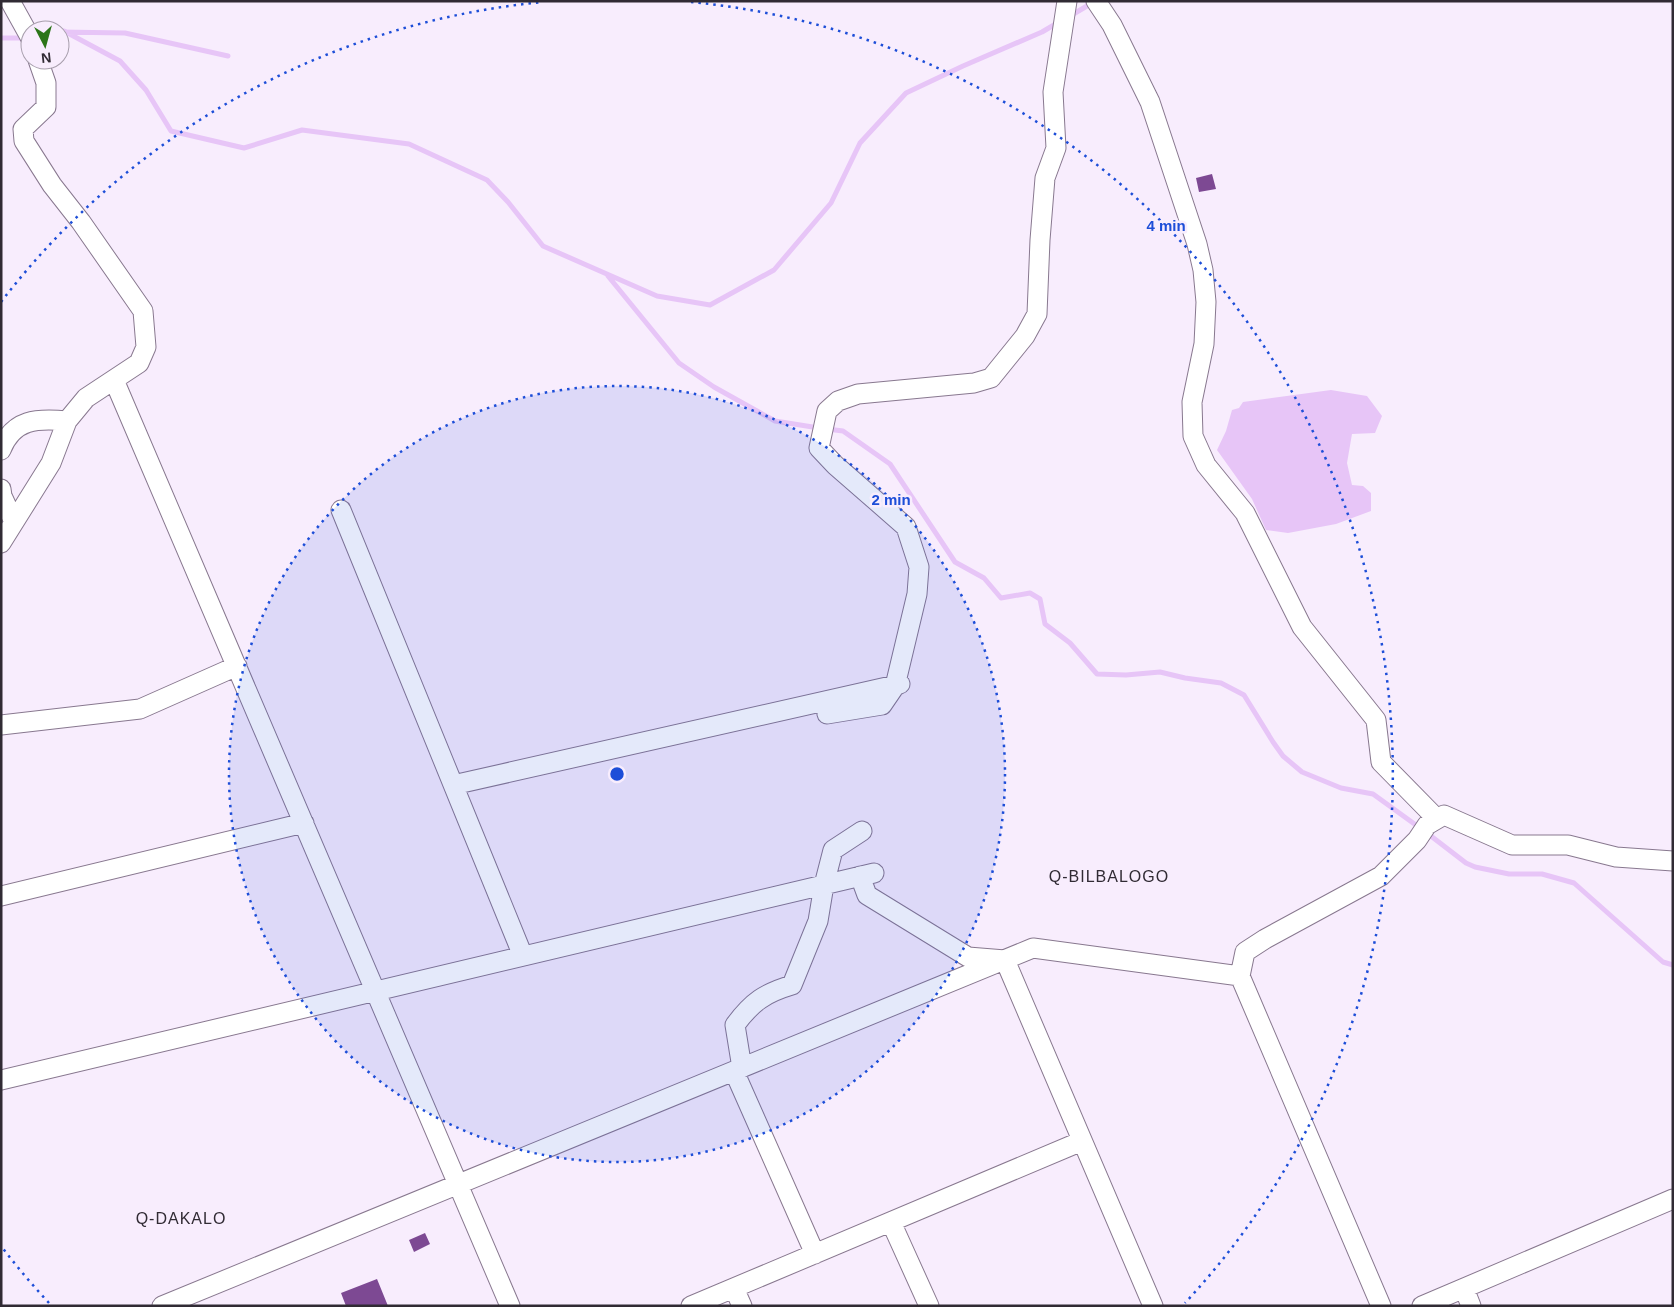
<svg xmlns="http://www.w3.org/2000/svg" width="1674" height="1307" viewBox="0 0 1674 1307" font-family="Arial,sans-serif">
	<rect width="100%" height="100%" fill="#f8edfd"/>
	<path fill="#e7c5f7" d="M1331,390l36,6 15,20 -7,17 -23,1 -5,29 5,22 11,1 8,7v18l-35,13 -48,9 -22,-3 -14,-31 -35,-49 9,-19 6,-21 7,-2 4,-6z"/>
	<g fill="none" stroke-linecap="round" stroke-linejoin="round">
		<path stroke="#e7c5f7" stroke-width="5" d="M1070,16l17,-10 2,-5
			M64,31l56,30 26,29 25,41 73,17 58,-18 107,14 78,36 21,22 35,44 114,50 53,9 64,-35 57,-67 29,-60 46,-50 57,-27 79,-34 17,-10
			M60,32l65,1 103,23
			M1,38h24
			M608,276l71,87 35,24 61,34 44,7
			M827,429l16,2 47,33 65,98 29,16 17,20 29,-5 10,6 5,25 25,19 27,31 29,1 34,-3 25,6 36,5 23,12 29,47 10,14 19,16 39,16 32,6 47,34
			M1427,833l39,30 9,4 34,7h33l32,9 89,79 10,3"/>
	</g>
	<path fill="#7d4993" d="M1212,174l4,15 -17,3 -3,-14z
		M425,1233l5,11 -16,8 -5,-12z
		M377,1279l11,27h-42l-5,-13z"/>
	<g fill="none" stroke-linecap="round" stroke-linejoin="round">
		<defs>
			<path id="minor" d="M10,1l20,36
				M1096,1l16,24 38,77 47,142 6,26 3,32 -2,42 -12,58 1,34 13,29 39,48 57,114 74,93 5,42 56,57
				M114,380l396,926
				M1,450c12,-31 36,-32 66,-29
				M1,489l1,7 12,26
				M341,510l182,446
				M1,543l50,-80 16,-42 19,-23 53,-35 7,-16 -3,-36 -62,-89 -29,-37 -28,-44 -1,-12 23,-22v-24l-8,-23
				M827,714l55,-9 13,-19 22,-92 2,-27 -13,-40 -71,-62 -16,-17 8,-37 11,-10 20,-7 116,-11 17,-5 34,-42 12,-22 3,-74 5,-62 11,-30 -3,-56 14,-91
				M1,725l139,-16 97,-43
				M453,785l447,-101
				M860,876l7,19 101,62 37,3 148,346
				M1,896l303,-73
				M742,1068l-7,-43c17,-23 30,-32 57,-40l26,-64 6,-36 9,-35 29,-19
				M734,1071l81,183
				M1,1080l873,-207
				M891,1222l38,84
				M734,1288l8,18
				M1464,1288l7,18
				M162,1306l871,-358 207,28
				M691,1306l391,-165
				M1381,1306l-141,-330 5,-24 20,-13 116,-63 36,-36 10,-15 17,-10 68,30h56l48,12 57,4
				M1422,1306l251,-107"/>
		</defs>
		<use href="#minor" stroke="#88788f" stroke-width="21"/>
		<use href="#minor" stroke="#fff" stroke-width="19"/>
	</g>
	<circle cx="617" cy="774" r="388" fill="#1d4ed8" fill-opacity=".12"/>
	<g fill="none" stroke="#1d4ed8" stroke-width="2.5" stroke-dasharray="2.5 5">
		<circle cx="617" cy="774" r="388"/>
		<path d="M49 1303A776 776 0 0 1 1 1246M1 302A776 776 0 0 1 543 2M691 2A776 776 0 0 1 1185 1303"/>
	</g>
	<g text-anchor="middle" stroke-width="5" stroke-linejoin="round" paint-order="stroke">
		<g font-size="16" letter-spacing="1" fill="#312b34" stroke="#f8edfd">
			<text x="1109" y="882">Q-BILBALOGO</text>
			<text x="181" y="1224">Q-DAKALO</text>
		</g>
	</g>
	<circle cx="617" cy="774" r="8" fill="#1d4ed8" stroke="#f8edfd" stroke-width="2.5"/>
	<g font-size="15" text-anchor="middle" font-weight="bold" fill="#1d4ed8" stroke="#f8edfd" stroke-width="5" stroke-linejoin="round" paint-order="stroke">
		<text x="1166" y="231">4 min</text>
		<text x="891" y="505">2 min</text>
	</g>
	<rect width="1674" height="1307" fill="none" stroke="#312b34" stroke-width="5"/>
	<g transform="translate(45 45) rotate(174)"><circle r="24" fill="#f8edfd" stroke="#a89fad"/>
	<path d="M0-4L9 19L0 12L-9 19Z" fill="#2c7519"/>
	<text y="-8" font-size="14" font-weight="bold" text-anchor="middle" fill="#312b34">N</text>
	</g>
</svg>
